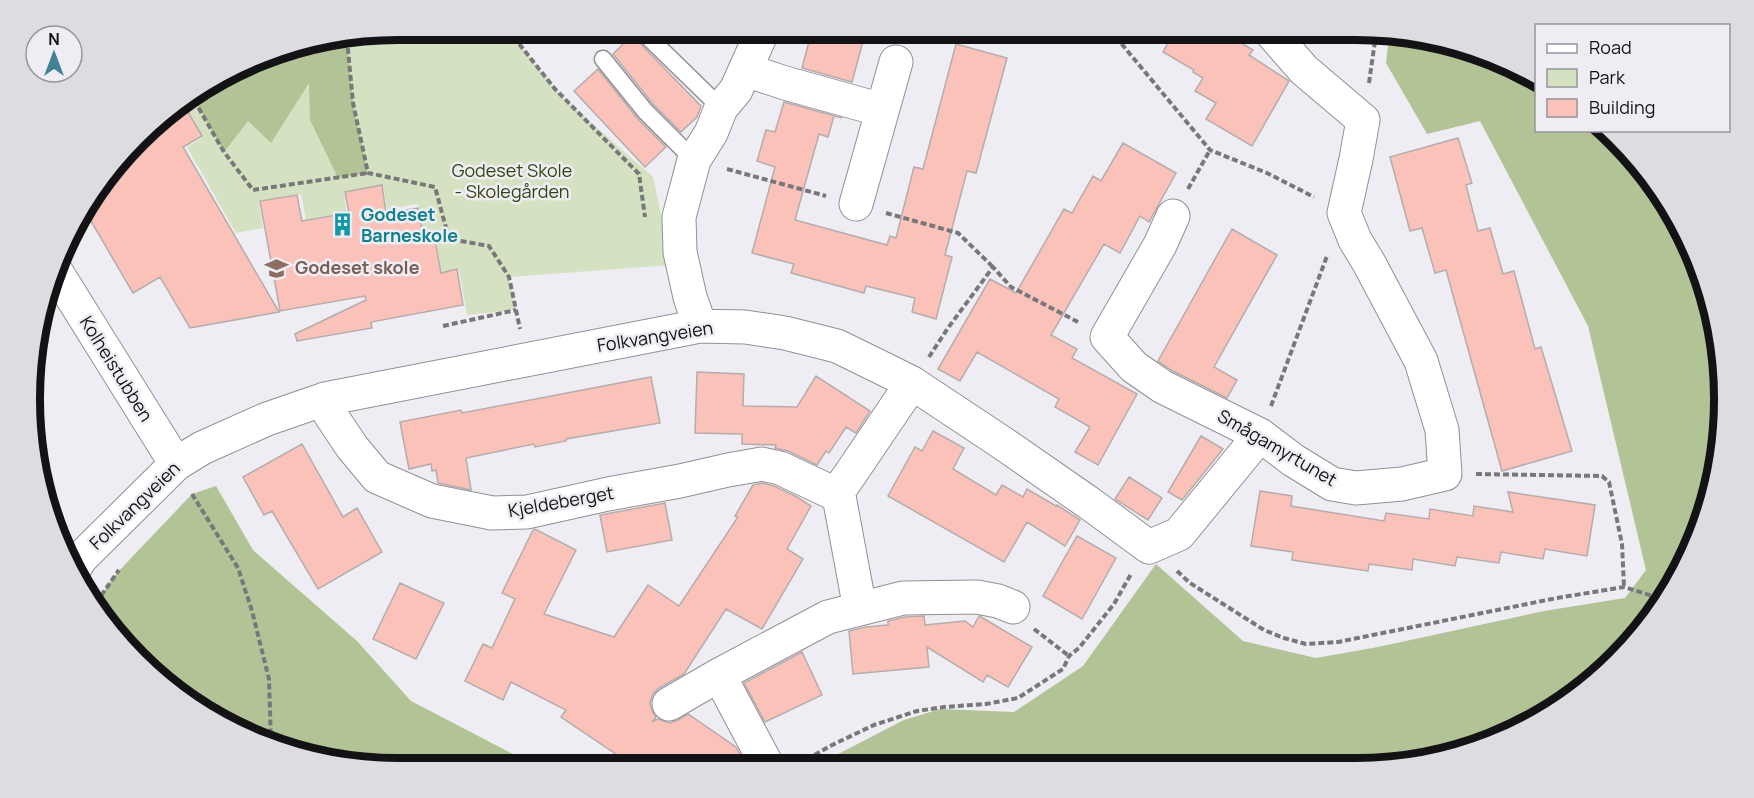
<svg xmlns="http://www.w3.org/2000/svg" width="1754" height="798" viewBox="0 0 1754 798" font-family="Manrope,sans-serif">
	<rect width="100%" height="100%" fill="#eeedf3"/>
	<path fill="#d5e2c2" d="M399,30h109l55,68 90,79 19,88 -163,12 7,33 -49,5 -8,-46 -17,3 -6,-33 -12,1 -6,-36 -31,5 -4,-24 -39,7 3,22 -41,7 -5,-27 -42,7 4,27 -27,5 -49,-86 15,-9 -16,-29 -28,11 122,-70z"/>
	<path fill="#b2c495" d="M1389,37l107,21 40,27v45l69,1 11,7 80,119 28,142 -28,141 -48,83 -68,69 -83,48 -93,25 -591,2 91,-47 36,-11 74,3 69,-46 73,-102 87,77 73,17 62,-11 166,-36 81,-13 21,-28 -58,-244 -108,-205 -53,13 -41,-71z
		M347,39l6,64 15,70 -30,5 -28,-58 -1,-37 -38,60 -23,-22 -24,31 -30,-52 86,-50z
		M216,486l37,64 104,91 54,60 129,67h-141l-141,-28 -103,-64 -59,-73 19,-28 77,-81z"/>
	<path fill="#fbc2b9" stroke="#b4adac" stroke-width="1.5" d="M812,30h54l-14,52 -50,-14z
		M1175,30h44l34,20 -4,5 40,26 -37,65 -46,-27 10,-16 -21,-12 8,-13 -10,-6 1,-2 -31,-18z
		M632,35l69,71 -4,11 -16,15 -28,-28 -40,-50z
		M956,44l51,14 -31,115 -9,-2 -22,84 7,2 -16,62 -24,-7 3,-14 -49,-12 -2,7 -73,-20 3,-9 -42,-11 23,-86 -18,-6 9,-31 9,2 9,-30 58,16 -8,-2 -6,21 -9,-3 -24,86 92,25 3,-9 6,2 18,-71 9,2z
		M598,69l39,49 29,29 -21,20 -71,-76z
		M184,105l18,31 -19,11 96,165 -89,16 -30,-51 -27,16 -49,-84 72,-88z
		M1458,138l14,45 -6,2 12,46 12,-3 13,46 11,-3 21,78 6,-2 31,104 -70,20 -56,-201 -11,3 -13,-45 -12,3 -20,-74z
		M1123,143l53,30 -27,49 -9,-6 -20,37 -16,-9 -53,91 26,14 -5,9 65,36 -39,71 -23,-13 15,-25 -35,-20 4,-8 -82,-47 -17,29 -22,-12 52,-90 26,14 48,-84 8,4 21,-37 8,5z
		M382,185l4,28 32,-5 6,33 11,-2 6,34 16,-4 6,36 -92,17 1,6 -75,13 -2,-7 71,-34 -1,-4 -85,15 -20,-110 37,-6 5,26 47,-8 -4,-21z
		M1232,229l45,26 -63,112 23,13 -10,18 -54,-27 -15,-10z
		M697,372l47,2 -1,32 54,1 19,-31 54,35 -14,22 -10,-6 -17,26 -3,-2 -9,14 -29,-14 -13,-3 1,-3 -34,-1v-10l-47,-1z
		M651,377l9,46 -94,16v2l-31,6 -1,-3 -68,14 5,32 -33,-7 -2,-13 -4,1 -1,-7 -22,5 -9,-47 61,-12 1,3z
		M933,431l31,17 -11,21 43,26 6,-10 21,12 4,-8 29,17 1,-1 23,15 -15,26 -38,-24 -23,40 -116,-66 27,-49 7,4z
		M1201,436l22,13 -41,51 -14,-8z
		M302,444l41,73 14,-9 25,44 -64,37 -46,-78 -8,4 -21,-38z
		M1129,477l33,21 -14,22 -33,-21z
		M762,483l12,3 23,11 14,9 -24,43 16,10 -41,70 -36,-20 -42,65 -25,14 -6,6 -3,9 3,10 3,4 -3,4 5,-2 12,4 8,-3 10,-6 48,33 11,20h-112l-74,-50 5,-7 -55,-28 -8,18 -38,-19 18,-37 9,4 23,-49 -13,-6 31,-63 2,-1 41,21 -32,64 70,23 34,-52 31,21 59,-89 -3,-1 18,-31z
		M1260,491l32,5 -1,10 93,15 2,-8 43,6 1,-10 43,7 1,-10 39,6 -5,-20 87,13 -8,51 -42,-7 -2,10 -42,-7 -2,11 -42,-6 -2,9 -42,-7 -1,11 -43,-6 -1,7 -76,-11 1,-8 -42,-6z
		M665,503l7,37 -65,12 -7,-37z
		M1077,536l39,22 -34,61 -39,-23z
		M400,583l44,20 -28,56 -43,-20z
		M924,616l1,9 40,-4 8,6 6,-11 2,1 51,30 -24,40 -21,-12 -4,7 -56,-35 2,20 -76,7 -4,-43 17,-4 22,-2v-4l17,-4z
		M802,652l20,43 -57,27 -21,-39z"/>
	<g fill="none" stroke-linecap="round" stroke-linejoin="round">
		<defs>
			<path id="lane" d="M641,30l80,78
				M603,59l42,52 49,49"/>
			<path id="street" d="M746,70l39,13 97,27
				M856,204l40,-142
				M1173,216l-13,29 -53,92 27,30 29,20 97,48 33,25 39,24 24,4 46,-4 43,-10 -3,-44 -21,-69 -52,-98 -14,-23 -11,-27 12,-54 7,-39 -59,-50 -35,-40
				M57,273l119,191
				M700,326l-10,-29 -10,-45 -1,-35 15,-57 17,-27 10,-25 15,-18 27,-60
				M325,399l5,15 22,33 25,30 55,24 60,12 35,-1 81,-18 72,-13 48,-11 34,-6 18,4 53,25 5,-2 9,-12 65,-96
				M838,491l22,118
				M74,569l7,-11 95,-94 26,-16 65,-29 58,-20 375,-73 45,1 40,6 52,13 47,23 28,14 89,59 88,61 60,44 30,-13 81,-99
				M719,675l49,92
				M669,704l50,-29 109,-58 75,-19 74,-1 21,4 15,6"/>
		</defs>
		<use href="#lane" stroke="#919096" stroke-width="19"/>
		<use href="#street" stroke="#919096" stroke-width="35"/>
		<path stroke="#78787b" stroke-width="4" stroke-dasharray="6 3" stroke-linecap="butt" d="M508,30l47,59 84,85 6,43
			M1110,30l100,120 57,23 47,24
			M347,39l6,64 15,70 67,14 14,52 40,7 20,31 11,52
			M1369,83l7,-49
			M194,100l30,52 29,38 115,-17
			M727,169l99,27
			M1188,189l22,-39
			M886,213l72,20 35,34
			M443,326l73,-16
			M929,357l19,-29 45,-61 18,20 69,36
			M1271,406l56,-150
			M1476,474l126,2 7,6 13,62 2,43
			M192,494l46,74 14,43 17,68 2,64
			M1177,571l13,12 74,47 20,8 22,6 32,-2 219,-44 67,-11 38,12
			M96,603l23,-33
			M1034,629l35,27
			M1486,743l30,-15
			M799,764l31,-18 44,-21 43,-14 27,-4 42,-3 32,-6 45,-29 6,-13 10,-8 35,-44 17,-30"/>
		<use href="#lane" stroke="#fff" stroke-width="16"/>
		<use href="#street" stroke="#fff" stroke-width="33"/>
	</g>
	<defs>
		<symbol id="building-bare" viewBox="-9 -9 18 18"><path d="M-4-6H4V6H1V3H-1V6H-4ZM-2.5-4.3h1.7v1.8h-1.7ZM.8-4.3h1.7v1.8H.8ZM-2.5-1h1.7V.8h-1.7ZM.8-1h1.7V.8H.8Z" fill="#0f9aa8" stroke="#eeedf3" stroke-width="2.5" paint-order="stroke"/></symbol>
		<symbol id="school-bare" viewBox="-9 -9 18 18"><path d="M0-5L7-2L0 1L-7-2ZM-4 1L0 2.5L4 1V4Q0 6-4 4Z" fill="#8d6e63" stroke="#eeedf3" stroke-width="2.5" paint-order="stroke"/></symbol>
	</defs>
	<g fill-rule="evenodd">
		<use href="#building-bare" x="326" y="208" width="33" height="33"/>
		<use href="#school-bare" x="260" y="252" width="33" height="33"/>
	</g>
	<g text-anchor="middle" stroke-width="5" stroke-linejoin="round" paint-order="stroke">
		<g font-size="18" fill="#354511" stroke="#eeedf3">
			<text x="512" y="177">Godeset Skole<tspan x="512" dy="21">- Skolegården</tspan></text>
		</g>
		<g font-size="18" font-weight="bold" fill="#0d838f" stroke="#eeedf3" text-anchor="start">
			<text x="361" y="221">Godeset<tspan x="361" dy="21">Barneskole</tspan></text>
		</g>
		<g font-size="18" font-weight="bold" fill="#785e54" stroke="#eeedf3" text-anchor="start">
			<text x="295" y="274">Godeset skole</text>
		</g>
		<g font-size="18" fill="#131315" stroke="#eeedf3">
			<text transform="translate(655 337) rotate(-9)" y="6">Folkvangveien</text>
			<text transform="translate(116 369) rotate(58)" y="6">Kolheistubben</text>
			<text transform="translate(1277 448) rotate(30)" y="6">Smågamyrtunet</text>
			<text transform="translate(561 502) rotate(-10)" y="6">Kjeldeberget</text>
			<text transform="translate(135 506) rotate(-44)" y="6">Folkvangveien</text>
		</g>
	</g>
	<path d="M0 0H1754V798H0ZM398 40H1356A358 358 0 0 1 1714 398V400A358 358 0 0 1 1356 758H398A358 358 0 0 1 40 400V398A358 358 0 0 1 398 40Z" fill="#dcdce1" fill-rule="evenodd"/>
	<path fill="none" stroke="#131315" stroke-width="8" d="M398 40H1356A358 358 0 0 1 1714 398V400A358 358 0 0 1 1356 758H398A358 358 0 0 1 40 400V398A358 358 0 0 1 398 40Z"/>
	<rect x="1535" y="24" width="195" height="108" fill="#eeedf3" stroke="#96969a" stroke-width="1.5"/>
	<rect x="1547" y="44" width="30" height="9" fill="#ffffff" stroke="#96969a" stroke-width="1.5"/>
	<text x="1589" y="54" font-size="18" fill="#131315">Road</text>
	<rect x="1547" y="69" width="30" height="18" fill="#d5e2c2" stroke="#96969a" stroke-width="1.5"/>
	<text x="1589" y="84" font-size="18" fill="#131315">Park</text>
	<rect x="1547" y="99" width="30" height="18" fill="#fbc2b9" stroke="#96969a" stroke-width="1.5"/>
	<text x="1589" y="114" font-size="18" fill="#131315">Building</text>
	<g transform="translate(54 54)"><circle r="28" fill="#eeedf3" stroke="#96969a" stroke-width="1.5"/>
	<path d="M0-4.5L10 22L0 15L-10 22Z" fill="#418294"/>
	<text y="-9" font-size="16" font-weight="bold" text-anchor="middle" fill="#131315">N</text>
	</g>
</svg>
